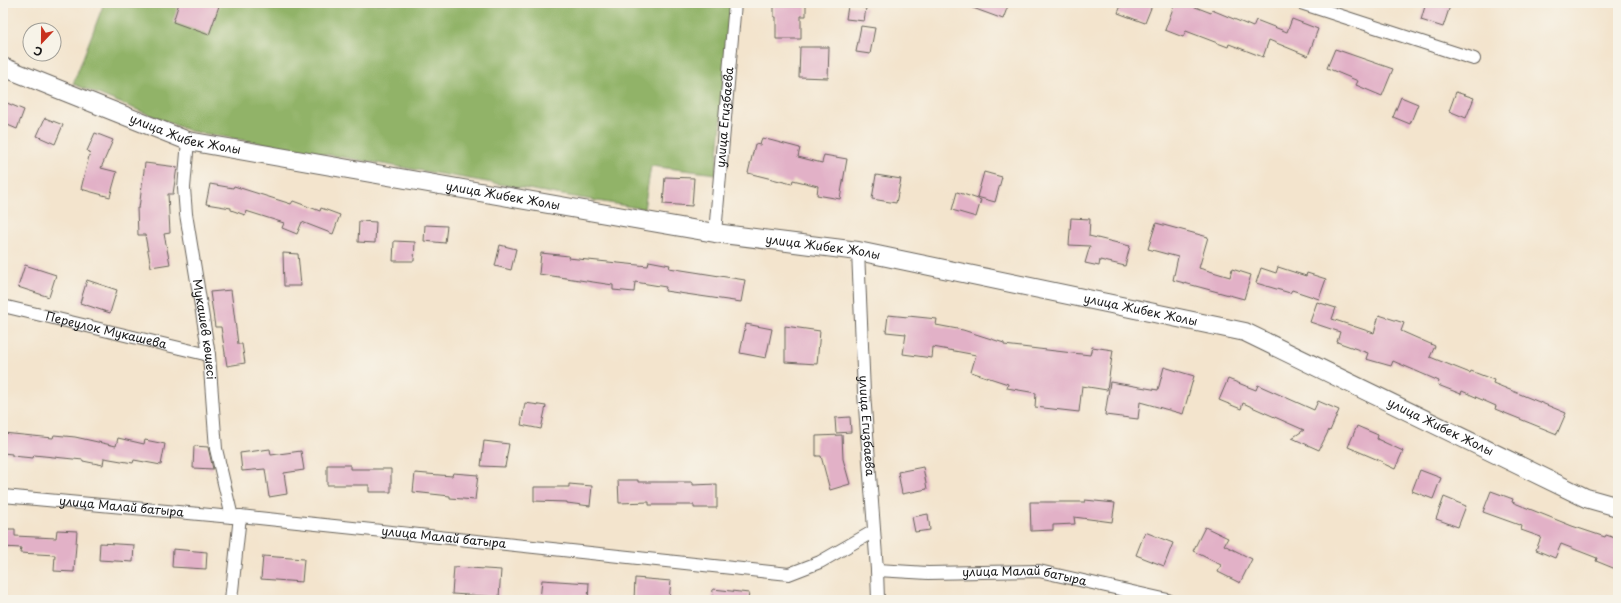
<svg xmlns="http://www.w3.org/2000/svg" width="1621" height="603" viewBox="0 0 1621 603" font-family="'Playpen Sans',sans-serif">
	<rect width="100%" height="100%" fill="#f7f3e8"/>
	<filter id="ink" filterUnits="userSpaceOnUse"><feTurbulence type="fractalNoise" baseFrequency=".025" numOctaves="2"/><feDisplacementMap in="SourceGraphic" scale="8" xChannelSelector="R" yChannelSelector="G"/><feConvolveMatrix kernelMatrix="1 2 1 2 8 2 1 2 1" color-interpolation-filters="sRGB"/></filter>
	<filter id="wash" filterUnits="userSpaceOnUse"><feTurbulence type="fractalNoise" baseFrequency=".012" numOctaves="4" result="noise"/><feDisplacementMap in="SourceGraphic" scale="16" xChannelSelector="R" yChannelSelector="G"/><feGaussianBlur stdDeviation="0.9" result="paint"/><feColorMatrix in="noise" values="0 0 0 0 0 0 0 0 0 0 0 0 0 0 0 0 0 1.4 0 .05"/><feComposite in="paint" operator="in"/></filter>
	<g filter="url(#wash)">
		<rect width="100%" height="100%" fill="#f3e4cd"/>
		<path fill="#91b367" stroke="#566842" d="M104,3h629l-17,171 -65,-8 -7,43 -454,-78 -117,-47z"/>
		<g id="blocks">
			<path fill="#e2b1c7" d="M179,3h31l9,3 -10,29 -36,-13z
				M774,3h32v13h-5v23h-25v-22h-2z
				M963,3h46l-6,16 -41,-15z
				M1122,3h31l-8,20 -27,-10z
				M1175,3h10l26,10 1,-3 41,17 3,-7 31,12 5,-13 26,10 -10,27 -39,-16 -6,17 -34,-13 -1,3 -42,-16 -3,6 -18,-7z
				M1426,3h25l-8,24 -22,-7z
				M848,6l18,2 -2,13 -18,-2z
				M861,26l14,2 -5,26 -14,-2z
				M800,47h29l-1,31 -29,-1z
				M1335,49l58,20 -11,27 -26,-11 2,-4 -31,-13z
				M1456,92l18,6 -8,20 -17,-7z
				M1401,97l17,7 -8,20 -17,-7z
				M7,103l17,7 -7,19 -14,-6v-11z
				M45,118l18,7 -8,19 -18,-8z
				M95,133l18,7 -12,28 16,4 -7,25 -29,-8 9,-37 -3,-1z
				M762,138l38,10 -2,9 24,6 2,-8 23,4 -7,40 -23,-4 1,-9 -25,-6 -1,4 -44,-11 7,-29 5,1z
				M145,163l32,4 -4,27h-5l2,39 -6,1 6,30 -19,3 -6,-32h-7l-1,-27h2z
				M984,172l18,5 -7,25 -18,-5z
				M876,175l25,4 -5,24 -24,-4z
				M665,177l29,1 -2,28 -29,-2z
				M210,184l23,4 1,-2 57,18 2,-3 27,10 1,-3 19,7 -7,19 -31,-12 -5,12 -15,-6 2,-5 -38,-12 -1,4 -14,-5v-2l-25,-4z
				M957,192l24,8 -5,17 -24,-7z
				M1071,218l19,1 -1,17 41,10 -5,20 -25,-6 -1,6 -14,-3 5,-17 -21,-1z
				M359,221l17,1 -1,21 -17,-1z
				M1156,223l52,14 -9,31 31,9 2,-8 19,6 -7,24 -71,-19 5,-23 -30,-8z
				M425,225l22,1 -2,17 -21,-2z
				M394,241l21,1 -1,19h-21z
				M500,245l16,4 -5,21 -16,-4z
				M283,253l15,1 3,32h-17z
				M541,253l28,3 -1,2 80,8 1,-5 21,4 -1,3 76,12 -4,22 -76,-11 1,-4 -31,-5 -1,10 -21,-2v-5l-74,-11z
				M25,265l31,10 -7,22 -31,-10z
				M1278,267l28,9 1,-3 19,6 -7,20 -27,-9 -2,3 -34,-10 5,-15 15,5z
				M87,280l30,10 -7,23 -30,-10z
				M231,290l7,54h4l3,19 -18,3 -6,-39h-6l-5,-35z
				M1317,302l19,6 -4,11 42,14 5,-18 25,8 -3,8 34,15 -5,11 40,16 1,-2 23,9 -1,3 73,30 -9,21 -62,-25 1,-3 -34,-15 -1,3 -23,-9 1,-4 -46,-20 -2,5 -25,-7 2,-6 -31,-11 3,-10 -30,-10z
				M888,315l20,2v-1l29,3 -1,6 27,5 41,13v2l86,10 2,-8 21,3 -6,40 -25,-4 -3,26 -44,-5 1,-14 -29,-5 1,-4 -37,-12 5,-17 -43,-8 -1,11 -29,-4 3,-20 -20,-2z
				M746,324l26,5 -6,29 -26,-5z
				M785,326l35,5 -3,33 -32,-2z
				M1164,367l30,9 -11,38 -43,-12 -2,17 -33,-4 5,-33 48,8z
				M1228,379l28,11 2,-5 56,25 4,-9 21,9 -9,21 -1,-1 -10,20 -27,-12 12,-8 -61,-27 -2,6 -22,-9z
				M525,403l21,3 -5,23 -20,-4z
				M850,417l1,15 -15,1 -1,-15z
				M1357,426l21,9 -1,4 26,12 -8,18 -13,-6 1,-1 -35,-15z
				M3,433l50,5 1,-3 21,2 41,9 2,-8 26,6 1,-4 20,4 -4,21 -27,-5 -1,3 -29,-5 -1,7 -20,-4v-1l-49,-5 -1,3 -21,-2v-2l-9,-1z
				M842,435l1,24 7,25 -20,6 -9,-34h-5v-20z
				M484,441l25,3 -4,23 -24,-1z
				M194,446l14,1 5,22 -20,-1z
				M270,449l1,6 30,-4 3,19 -20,3 3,21 -18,3 -4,-28 -23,2 -2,-18z
				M327,465h23v4h41v23h-22v-7h-42z
				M923,467l4,22 -25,5 -4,-22z
				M1420,470l21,8 -8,21 -21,-8z
				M415,473l37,3 1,-3 25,2 -3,25 -25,-2v-2l-37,-4z
				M618,480h20v2h55v3l24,-1v24h-23v-3h-45v-3l-30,1z
				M569,484l23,2 -2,20 -23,-3v-1l-33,-1v-14h35z
				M1491,491l22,8 -1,3 60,24 33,11 1,-2 12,4v31l-22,-9 1,-3 -36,-14 -6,14 -19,-8 5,-13 -20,-7 1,-4 -39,-14z
				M1444,497l22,9 -8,21 -22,-8z
				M1085,500l30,3 -3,19 -38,-5 1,7 -22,1v5l-22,1 -1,-29h55z
				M928,514l2,16 -15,2 -3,-15z
				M1205,527l23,11 -4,7 28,14 -12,24 -22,-11 3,-7 -28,-14z
				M3,529h12v7l41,2 1,-8 20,1 -3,41 -20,-1 1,-16 -35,-2 1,-5 -18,-1z
				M1145,532l28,11 -9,23 -28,-11z
				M100,543l34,2 -1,17 -34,-2z
				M173,549l34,3 -1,17 -34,-2z
				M263,556l41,3 -2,23 -41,-3z
				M454,567l47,3 -2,27 -47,-3z
				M635,578l36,3 -2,19h-35z
				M542,580l47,3 -1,17h-48z
				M713,589l36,4 -1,7h-36z"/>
		</g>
	</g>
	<g filter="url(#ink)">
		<use href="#blocks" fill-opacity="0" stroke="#67625a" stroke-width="1"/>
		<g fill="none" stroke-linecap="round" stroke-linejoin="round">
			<defs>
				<g id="street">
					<path d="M1301,3l173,56"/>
					<path id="s1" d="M188,141l-4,47 2,26 23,141 7,94 16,68"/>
					<path id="s2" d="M715,233l20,-230"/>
					<path id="s3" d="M858,251l6,142 13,177 1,30"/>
					<path id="s4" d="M3,306l206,49"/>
					<path id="s5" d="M3,496l229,21 8,-1 549,58 31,-12 54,-31"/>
					<path id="s6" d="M877,570l51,3 111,-2 129,29"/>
					<path d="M231,600l9,-84"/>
				</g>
				<g id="secondary">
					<path id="s7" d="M3,67l185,74 527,92 143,18 387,81 341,166 32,9"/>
				</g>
			</defs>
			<use href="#street" stroke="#67625a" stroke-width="14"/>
			<use href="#secondary" stroke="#67625a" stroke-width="20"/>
			<use href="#street" stroke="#fff" stroke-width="12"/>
			<use href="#secondary" stroke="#fff" stroke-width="18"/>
		</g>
	</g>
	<g text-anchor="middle" stroke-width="3" stroke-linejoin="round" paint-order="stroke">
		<g font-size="12" fill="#1c1c1c" stroke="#f7f3e8">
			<text dy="4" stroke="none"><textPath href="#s2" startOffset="116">улица Егизбаева</textPath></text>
			<text dy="4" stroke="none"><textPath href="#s7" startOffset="195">улица Жибек Жолы</textPath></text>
			<text dy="4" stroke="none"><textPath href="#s7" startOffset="519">улица Жибек Жолы</textPath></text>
			<text dy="4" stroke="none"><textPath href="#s7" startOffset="843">улица Жибек Жолы</textPath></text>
			<text dy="4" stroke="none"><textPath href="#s7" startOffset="1167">улица Жибек Жолы</textPath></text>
			<text dy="4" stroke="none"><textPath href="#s1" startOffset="190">Мукашев көшесі</textPath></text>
			<text dy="4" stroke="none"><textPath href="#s4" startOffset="106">Переулок Мукашева</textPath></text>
			<text dy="4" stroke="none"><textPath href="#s3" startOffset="175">улица Егизбаева</textPath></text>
			<text dy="4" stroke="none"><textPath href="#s7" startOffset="1491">улица Жибек Жолы</textPath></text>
			<text dy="4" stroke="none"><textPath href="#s5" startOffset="119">улица Малай батыра</textPath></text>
			<text dy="4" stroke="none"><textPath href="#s5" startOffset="443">улица Малай батыра</textPath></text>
			<text dy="4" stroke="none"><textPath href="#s6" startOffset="148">улица Малай батыра</textPath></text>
		</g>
	</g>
	<rect width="1621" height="603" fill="none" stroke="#f7f3e8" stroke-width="16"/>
	<g transform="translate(42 42) rotate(202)"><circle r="19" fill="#f7f3e8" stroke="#9f9d96"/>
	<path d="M0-3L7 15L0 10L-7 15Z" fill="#c8321e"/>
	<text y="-6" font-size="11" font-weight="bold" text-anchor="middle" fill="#1c1c1c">С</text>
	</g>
</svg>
